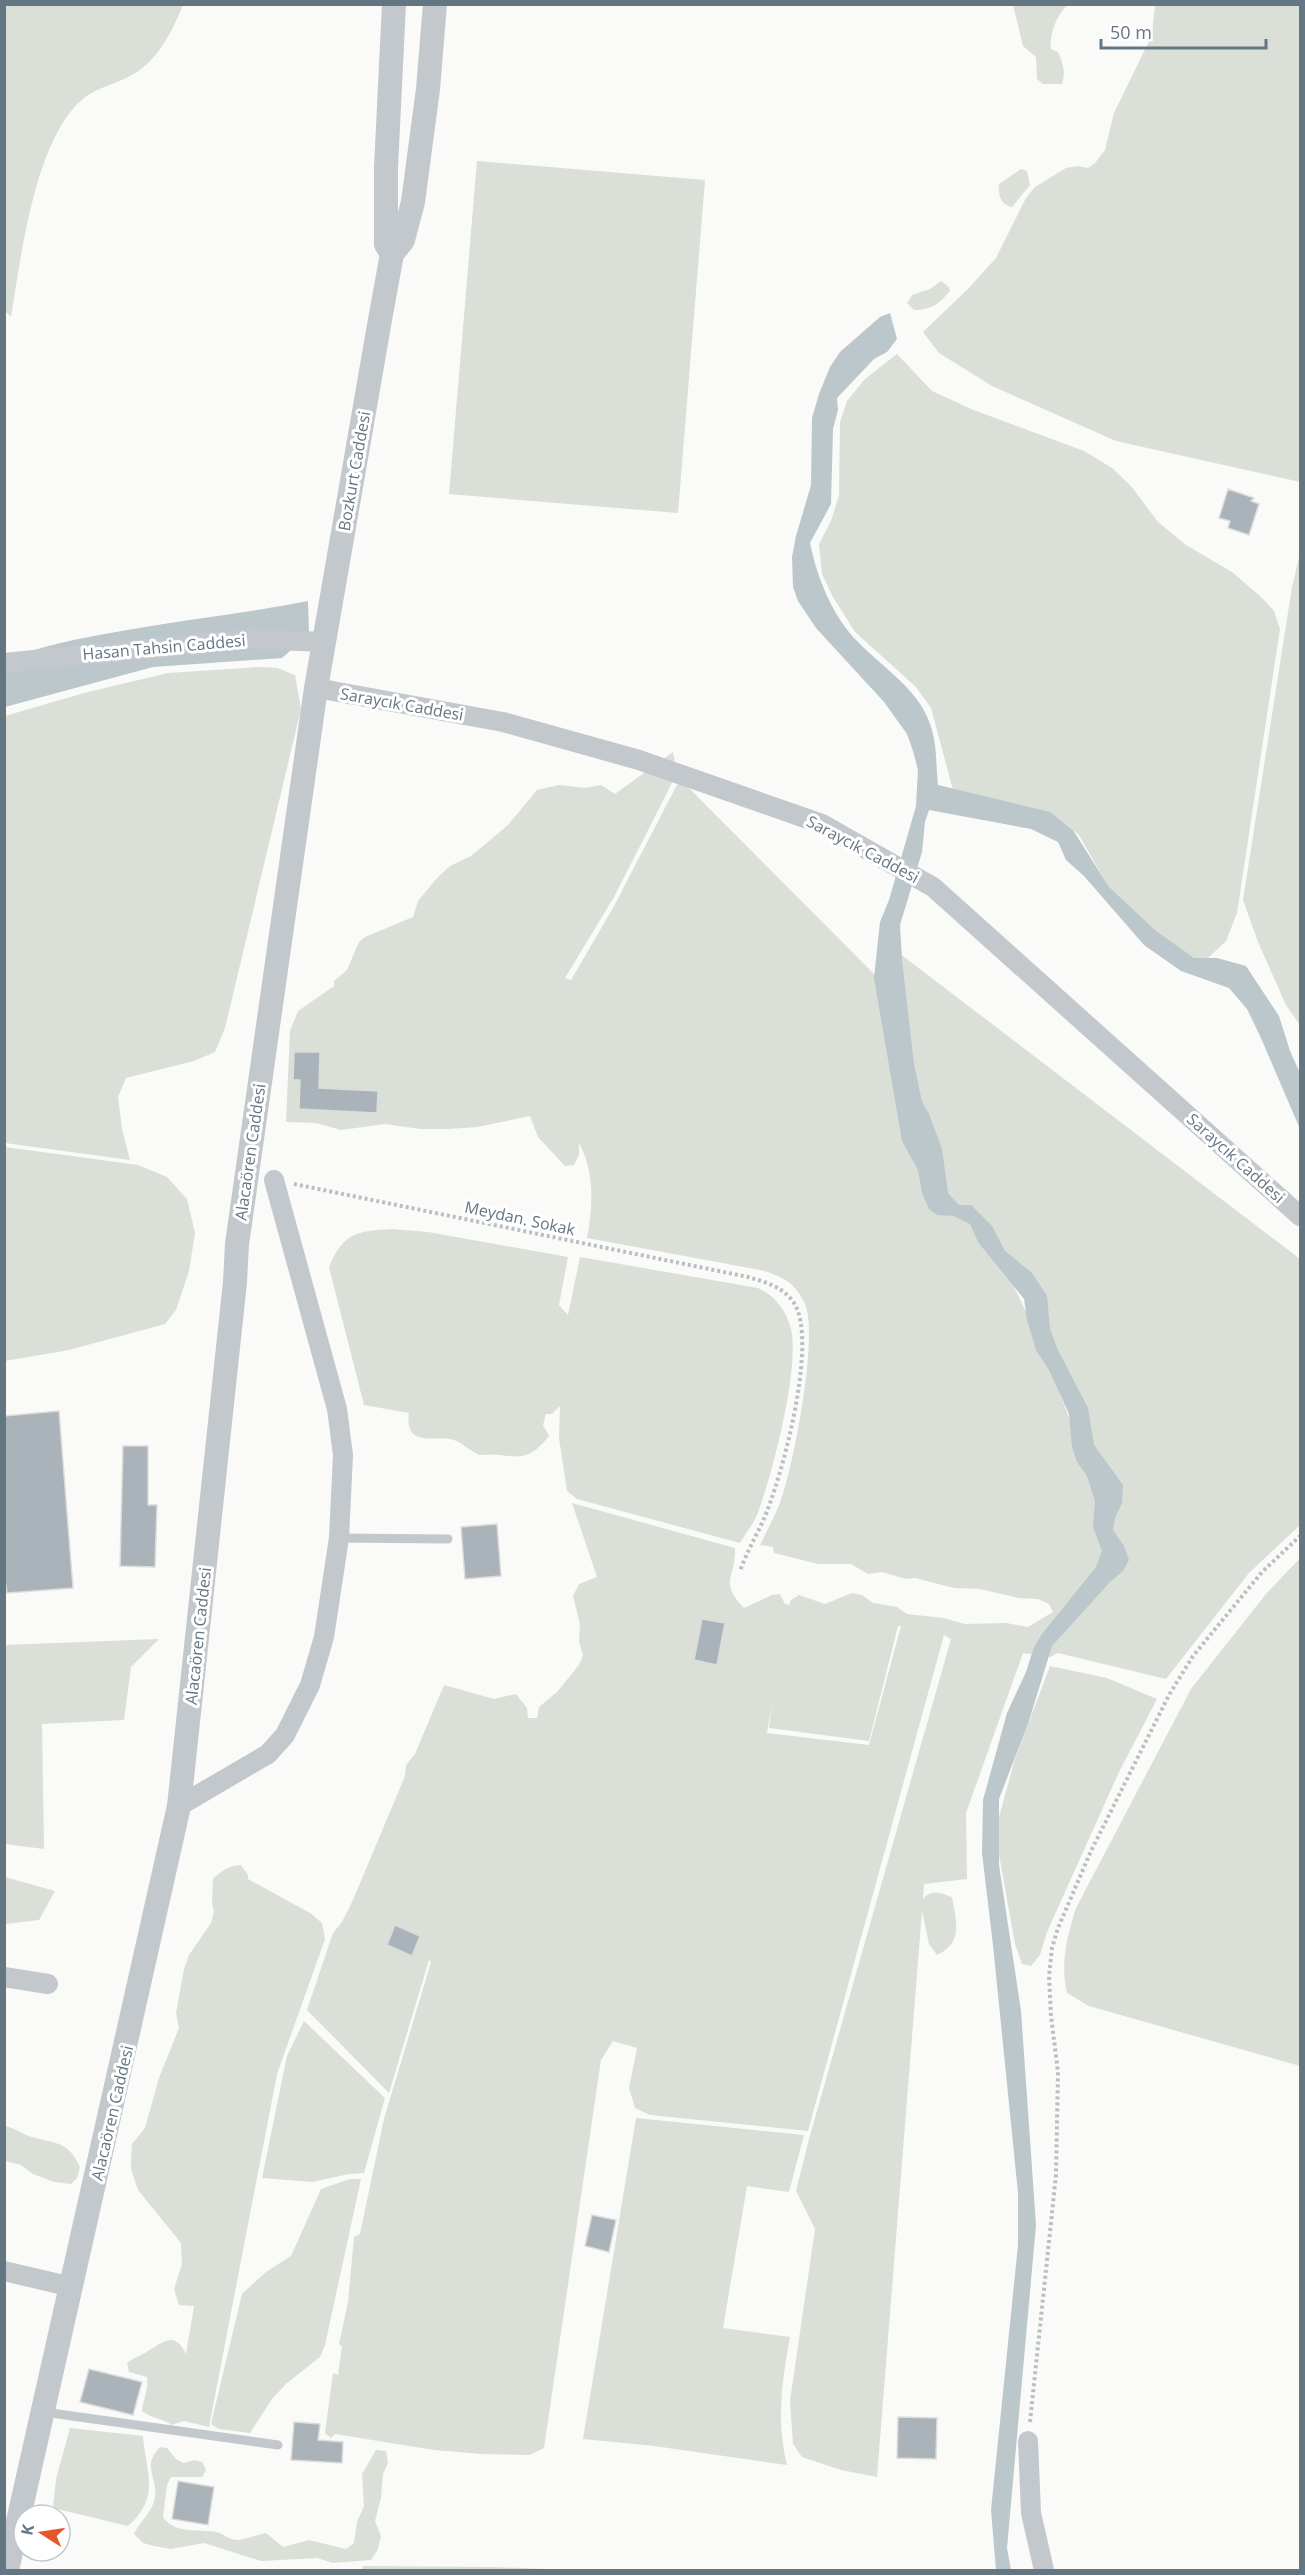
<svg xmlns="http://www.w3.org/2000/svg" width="1305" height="2575" viewBox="0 0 1305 2575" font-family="'Open Sans',sans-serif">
	<rect width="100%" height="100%" fill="#fafaf8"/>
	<path fill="#dadfd7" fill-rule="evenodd" d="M4,5h179c-10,24 -23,52 -46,67 -16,11 -38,14 -53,26 -49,39 -63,159 -73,219l-7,-7z
		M1013,5h55c-11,8 -19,31 -17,44l7,3c5,12 8,20 4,32h-19l-6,-5 -1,-22 -13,-11z
		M1155,5h145v477l-184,-41 -124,-55 -53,-33 -16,-21 45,-43 28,-31 30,-60 9,-11 31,-19 12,-2 10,2 7,-5 10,-13 9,-37 38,-78z
		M477,161l228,19 -27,333 -229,-19z
		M1021,169l6,2 3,14 -18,22c-12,-2 -14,-13 -13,-23z
		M941,281l8,6 1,4c-11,13 -19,19 -36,19l-7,-7 5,-8 18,-6z
		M897,354l35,37 39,18 113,42 28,17 19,18 27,36 28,23 46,27 28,24 14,15 6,18 -43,284 -11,28 -19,18 -13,-1 -26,-16 -55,-47 -34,-60 -14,-12 -22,-9 -90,-24 -22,-82 -15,-21 -61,-55 -22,-35 -11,-23 -3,-30 12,-23 8,-26 1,-73 7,-21 18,-22z
		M1300,553v472l-14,-20 -28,-63 -15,-42 49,-313z
		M259,667l18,1 18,7 6,34 -76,319 -10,24 -21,9 -68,17 -8,19 4,32 8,31 -125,-17v-427l79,-23 84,-20z
		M673,752l4,20 -9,19 -54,106 -49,81 6,2 42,-72 67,-129 199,200 46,187 12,40 28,11 -15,-10 -38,-102 -17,-155 405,309v266l-51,48 -83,106 -108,-26 -8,4 -27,-4 -57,160 1,66 -43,5 -1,15c8,-10 18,-6 29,-2 4,24 12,45 -15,58l-8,-11 -7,-33 -45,566 -36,-7 -39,-13 -9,-13 -3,-43 25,-172 -19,-38 13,-52 142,-500 -7,-4 -136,496 -158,-16 -15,-7 -6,-20 8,-40 -24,-7 -12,19 -57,388 -14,7 -48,-1 -48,-4 -99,-16 -4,4 -6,-5 8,-60 5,2 4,-29 -3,-2 9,-42 6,-65 6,-3 24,-115 47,-157 -2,-2 -40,133 -82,-83 26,-77 9,-11 11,-22 52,-124 1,-11 9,-11 29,-69 50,14 22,-5 11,14 1,10h9l2,-11 18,-15 22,-27 4,-10 -4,-13 1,-18 -7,-28 6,-12 18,-7 -25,-74 163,45c1,30 -17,33 9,60l28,-13 8,-1 5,10 4,1 2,-5 8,-5 26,9 27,-11 10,2 11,8 24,4 10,7 36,4 22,6 41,-1 22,4 25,-15 -4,-8 -11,-5 -19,-1 -39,-9 -26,-1 -39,-10 -9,1 -24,-7 -14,2 -17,-10h-33l-44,-11 -1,-6 -13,-2c7,-14 14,-28 20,-42 13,-34 39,-167 25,-199 -10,-22 -23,-28 -45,-34l-173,-32c6,-31 8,-66 -8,-95v12l-5,10 -9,1 -27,-29 -8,-21 -53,11 -29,2h-28l-35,-5 -44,6 -25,-7 -30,-1 4,-91 8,-20 36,-25v-5l13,-11 12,-28 6,-5 48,-20 5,-16 19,-23 13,-12 21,-10 37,-31 29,-35 22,-5 26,3 16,-3 14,9zM971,1221l6,2 61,89 54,165 -55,-142 -33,-69zM1092,1477l27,86 -26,28 -5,-9 17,-20zM898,1626h3l-32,119 -102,-12 5,-30 -3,25 100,13z
		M5,1147l133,18 29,12 20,22 8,34 -6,38 -13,39 -11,14 -96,26 -64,11z
		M392,1229l36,3 140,25 -9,48 9,10 12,-58 178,31c17,8 28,22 33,41 9,39 -19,147 -34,186 -4,10 -12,19 -17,28l-163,-44 -10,-8 -8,-53 1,-32 -8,8h-6l-3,11 6,11c-26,33 -36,15 -70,19 -8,-4 -17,-12 -25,-15 -16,-6 -50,10 -45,-27l-45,-8 -35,-138c14,-34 28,-36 63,-38z
		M1300,1558v508l-211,-60 -22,-13c-7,-30 0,-56 9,-85l115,-219 75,-95z
		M159,1639l-28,28 -7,53 -82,4 2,125 -39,-5v-199z
		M1050,1666l57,12 50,21 -38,73 -72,160 -7,23 -9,11 -9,-2 -7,-20 -17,-95 1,-32 16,-58z
		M241,1865l7,10v4l62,34 12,10 3,16 -48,135 -68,353 -25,-6 -12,4c-10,-7 -20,-6 -30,-14 1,-12 7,-22 5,-34l-18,-5 -2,-9c6,-5 13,-7 21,-12 17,-10 27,-20 38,3l8,-48 -15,-1 -5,-16 8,-25 -1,-21 -43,-53 -7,-21v-10l1,-15 13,-16 14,-50 20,-50 -3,-15 8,-44 5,-14 22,-32 3,-11 -2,-8 1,-25c9,-9 16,-13 28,-14z
		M5,1877l50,14 -16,29 -34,4z
		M304,2021l81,77 -21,75 -15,1 -37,8 -50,-4 25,-122z
		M636,2118l168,17 -15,57 -42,-6 -24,142 67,9c-8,45 -14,83 -3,128l-133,-19 -71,-7z
		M6,2126c10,3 16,8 26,11 25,7 36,4 48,30l-3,11 -6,6 -17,-2 -21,-8 -12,-9 -16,-4z
		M350,2179h11l-36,166 -5,12 -33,26 -15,16 -22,34 -31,-4 -8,-5 31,-130 24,-22 25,-16 30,-67z
		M70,2428l73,8c3,39 18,60 -15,90l-75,-18 3,-29z
		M160,2447l7,1 9,11 8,4 10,-3 8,2 4,8 -4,7h-31l-4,8 -4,32c11,17 35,12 53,15 8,1 12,8 22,8 9,-1 18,-5 28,-7l17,14 26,-7 37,9 8,-6 3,-21 7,-16 -2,-32 14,-24 10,1 2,12 -5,11 -2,24 -6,23 6,15 -3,13 -7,11 -38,3 -16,-5 -56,3 -57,-18 -33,6 -17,-3 -11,-3 -9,-9c6,-13 19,-22 21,-37 3,-21 -14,-30 5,-50z
		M363,2566l129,1 77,3h-207z"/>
	<path fill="#bbc7cb" d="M890,313l7,26 -10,13 -13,7 -37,39 1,12 -5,19 -2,75 -21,39c7,35 23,74 48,99 26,27 64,49 74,88 5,17 4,37 6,55l112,27 23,18 36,57 47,44 38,27h23l29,8 33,50 11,35 10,22v56l-39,-91 -14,-29 -18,-21 -48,-17 -37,-26 -60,-69 -18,-16 -8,-18 -27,-13 -102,-19 -4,12 -3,30 -22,73 2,35 12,104 8,38 7,12 13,35 6,44 11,12h12l21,21 13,25 27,22 15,23 3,33 7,19 31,60 6,37 29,40 -1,18 -7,15 -2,12 11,16 5,14 -6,11 -13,11 -58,64 -24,78 -29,75v66l22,146 15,214 -29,323 4,22h-15l-5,-60 27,-265v-52l-25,-248 -11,-92 1,-53 24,-87 19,-41 8,-25 8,-13 54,-67 6,-16 -9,-24 2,-26 -8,-25 -10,-14 -5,-15 -3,-33 -20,-44 -13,-20 -9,-30 -3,-21 -46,-57 -8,-18 -16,-8 -17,-1 -8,-6 -7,-16 -4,-23 -16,-29 -28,-163 6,-56 9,-22 27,-94 2,-36 -5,-19 -6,-17 -23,-32 -68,-74 -18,-27 -5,-14 -1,-30 4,-21 15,-51 1,-67 7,-24 11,-27 10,-15 40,-35z
		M308,601l1,33 -27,24 -129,9 -148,40 -1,-46c37,-16 74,-22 112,-29 64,-12 128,-18 192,-31z"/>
	<path fill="#aab3b9" stroke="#dcdcda" stroke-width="1.5" d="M1228,489l26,9 -3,3 8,3 -10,31 -21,-7 2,-7 -11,-3z
		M294,1052h26l-1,36 59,3 -1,22 -78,-4 1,-29h-7z
		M59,1411l14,177 -66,5 -1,-8h-2v-169z
		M123,1446h25v59h9l-2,62 -35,-1z
		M497,1524l4,52 -36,3 -4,-52z
		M702,1619l23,4 -8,42 -23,-5z
		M395,1925l25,11 -8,20 -25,-11z
		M592,2215l24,5 -7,32 -24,-6z
		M89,2369l53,13 -9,33 -53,-13z
		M898,2417l39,1 -1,41 -39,-1z
		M294,2422l26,2 -2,16 25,2 -1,21 -51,-3z
		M178,2481l36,6 -6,38 -36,-6z"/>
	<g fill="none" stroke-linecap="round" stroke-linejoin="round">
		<path stroke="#bbbfc2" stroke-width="4" stroke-dasharray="3 3" stroke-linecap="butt" d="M294,1184l454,93c17,5 36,10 46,26 25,39 -13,178 -31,218 -8,17 -17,33 -23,50
			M1030,2422l26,-247 2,-103 -7,-56 -2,-40 3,-28 6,-20 33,-77 78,-156 24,-39 69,-84 38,-36"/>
		<path stroke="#c3c8cc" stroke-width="9" d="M339,1538l109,1
			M44,2412l234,33"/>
		<path stroke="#c3c8cc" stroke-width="20" d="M4,663l244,-24 77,3
			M316,688l187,34 136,38 183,64 111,63 367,329
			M179,1806l89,-52 17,-19 25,-50 14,-48 15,-99 4,-83 -6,-46 -63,-229
			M4,1977l44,7
			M4,2271l68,16
			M1028,2441l3,72 13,57"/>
		<path stroke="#c3c8cc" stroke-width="24" d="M392,254l-6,-10v-76l8,-164
			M7,2570l172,-764 56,-524 2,-38 79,-556 65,-374 11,-60 11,-14 10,-38 15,-113 7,-85"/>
	</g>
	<g text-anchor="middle" stroke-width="6" stroke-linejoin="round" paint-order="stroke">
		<g font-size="16" fill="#657683" stroke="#fff">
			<text transform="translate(354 471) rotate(-80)" y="6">Bozkurt Caddesi</text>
			<text transform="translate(164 647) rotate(-5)" y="6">Hasan Tahsin Caddesi</text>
			<text transform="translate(402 704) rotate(10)" y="6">Saraycık Caddesi</text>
			<text transform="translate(863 849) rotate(28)" y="6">Saraycık Caddesi</text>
			<text transform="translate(250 1152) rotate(-82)" y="6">Alacaören Caddesi</text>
			<text transform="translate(1236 1158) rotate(42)" y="6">Saraycık Caddesi</text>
			<text transform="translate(520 1218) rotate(12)" y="6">Meydan. Sokak</text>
			<text transform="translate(198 1636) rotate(-84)" y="6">Alacaören Caddesi</text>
			<text transform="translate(112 2113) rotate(-77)" y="6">Alacaören Caddesi</text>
		</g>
	</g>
	<rect width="1305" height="2575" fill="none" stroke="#657683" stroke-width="12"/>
	<g transform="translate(42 2533) rotate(282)"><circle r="28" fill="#ffffff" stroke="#c1c8cd" stroke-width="1.5"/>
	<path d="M0-4.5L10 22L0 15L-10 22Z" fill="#e4572e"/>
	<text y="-9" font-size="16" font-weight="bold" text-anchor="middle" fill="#657683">K</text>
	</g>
	<path d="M1101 39v9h165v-9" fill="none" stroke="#657683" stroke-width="3"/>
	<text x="1110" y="39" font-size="18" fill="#657683" stroke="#ffffff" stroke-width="4.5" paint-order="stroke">50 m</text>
</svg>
